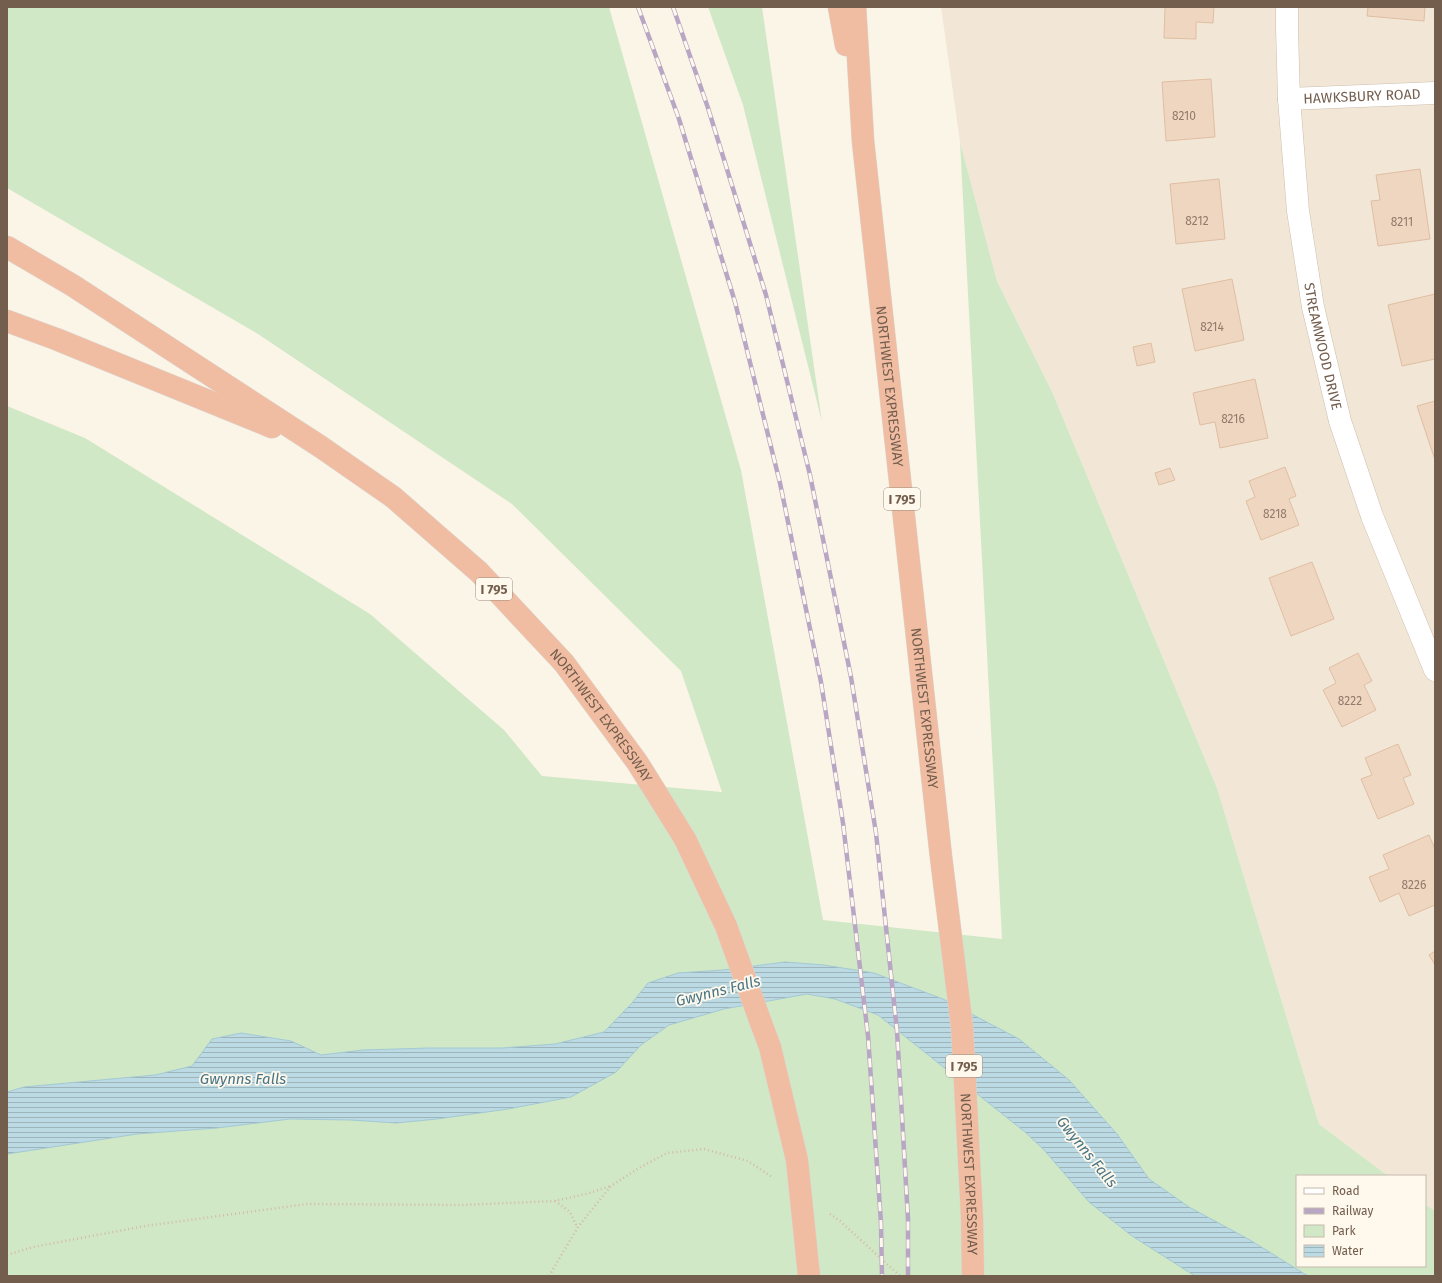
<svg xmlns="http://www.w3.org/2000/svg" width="1442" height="1283" viewBox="0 0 1442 1283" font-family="'Fira Sans',sans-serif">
	<defs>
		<pattern id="water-rules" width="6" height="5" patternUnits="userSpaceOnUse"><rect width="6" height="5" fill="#bcdae3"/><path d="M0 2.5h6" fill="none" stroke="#9db4ba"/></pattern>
	</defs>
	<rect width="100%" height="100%" fill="#fbf5e7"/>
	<path fill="#f2e7d6" d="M941,7h494v1204l-10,-7v-28h-37l-69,-52 -102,-336 -164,-394 -56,-113 -37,-139z"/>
	<path fill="#d1e8c6" d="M7,7h602l132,463 82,450 179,19 -42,-797 37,139 56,113 164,394 102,336 69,52h-91v90h128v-62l10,7v65h-1428v-870l78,32 285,176 134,116 38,46 180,16 -41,-121 -169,-167 -254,-170 -251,-146z
		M708,7h54l60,415 -79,-317z"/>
	<path fill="url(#water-rules)" stroke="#a3c9d4" d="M785,962l39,3 50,8 69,26 76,40 50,41 48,54 32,45 40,28 61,33 58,36h-113l-63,-40 -43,-34 -45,-52 -19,-18 -147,-117 -43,-16 -28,-5 -83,15 -55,16 -28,20 -25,27 -45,25 -63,12 -71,10 -41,4 -46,-3 -60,-1 -73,9 -80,6 -130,20v-62l17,-5 131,-12 37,-9 20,-27 29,-6 50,8 30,14 42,-5 65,-2h74l53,-4 49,-12 28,-29 16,-20 30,-10 45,-3z"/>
	<path fill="#eed6c0" stroke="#e0bea2" d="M1165,7h49l-1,16 -17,-1v17l-32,-1z
		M1368,7h57l-1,14 -57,-5z
		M1211,79l4,58 -49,4 -4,-59z
		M1420,169l10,70 -52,7 -7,-45 9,-1 -4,-25z
		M1219,179l6,60 -49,5 -6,-60z
		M1232,279l12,61 -49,11 -13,-62z
		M1435,294v65l-33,7 -14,-61z
		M1151,343l4,19 -18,4 -4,-19z
		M1255,379l13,59 -48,10 -5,-26 -15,3 -7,-32z
		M1435,401v59l-18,-54z
		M1285,467l11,29 -7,3 10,26 -38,15 -15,-39 9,-4 -6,-16z
		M1170,468l5,12 -16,5 -4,-12z
		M1312,562l22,57 -43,17 -22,-58z
		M1358,653l14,28 -8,4 12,25 -34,17 -19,-37 13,-7 -7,-15z
		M1398,744l13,31 -8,3 11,26 -36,15 -17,-40 11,-4 -7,-17z
		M1429,835l6,14v56l-26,11 -10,-23 -19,9 -11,-25 20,-8 -6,-14z
		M1435,951v14l-6,-10z"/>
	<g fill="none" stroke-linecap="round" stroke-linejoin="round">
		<defs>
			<g id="street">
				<path id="s1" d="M1287,7v22l2,70 9,112 15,96 27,114 32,95 63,154"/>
				<path id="s2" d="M1289,99l146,-6"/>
			</g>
			<g id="highway">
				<path d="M839,7l7,38"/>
				<path id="s3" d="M855,7l8,134 78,716 21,170 10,190 1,59"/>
				<path id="s4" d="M7,247l65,38 249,162 72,50 86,75 85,91 73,99 48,77 41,87 35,97"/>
				<path d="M7,321l49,18 216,88"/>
			</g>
		</defs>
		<use href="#street" stroke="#ccbdae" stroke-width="23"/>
		<use href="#highway" stroke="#dbd5d1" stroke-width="23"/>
		<path stroke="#d3baa3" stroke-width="2.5" stroke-dasharray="1 3" stroke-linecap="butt" d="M555,1201l15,11 7,15
			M830,1214l10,7 60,55
			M7,1255l26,-8 112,-21 162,-22 154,1 94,-4 31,-7 25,-8
			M549,1276l29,-49 33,-41 28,-18 28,-15 37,-4 44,12 24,16"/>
		<use href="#street" stroke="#fff" stroke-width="22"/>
		<use href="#highway" stroke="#f1bda2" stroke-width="22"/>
		<defs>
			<path id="rail" d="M638,7l41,112 56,183 45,181 41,199 22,141 25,213 13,187 1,53
				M673,7l35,101 58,187 44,180 41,202 25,156 21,198 11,188v57"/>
		</defs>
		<use href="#rail" stroke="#b8a6c4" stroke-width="4.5"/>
		<use href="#rail" stroke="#fef8ed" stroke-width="3" stroke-dasharray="9" stroke-linecap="butt"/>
		<defs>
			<path id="highway-bridge" d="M761,1023l9,24 27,113 12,116"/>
		</defs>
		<use href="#highway-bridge" stroke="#dbd5d1" stroke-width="23" stroke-linecap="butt"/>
		<use href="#highway-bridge" stroke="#f1bda2" stroke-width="22"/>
	</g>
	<g text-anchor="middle" stroke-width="3.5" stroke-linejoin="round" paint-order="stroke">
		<g font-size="12" fill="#927b6a">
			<text x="1184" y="120">8210</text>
			<text x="1197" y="225">8212</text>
			<text x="1402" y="226">8211</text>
			<text x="1212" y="331">8214</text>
			<text x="1233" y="423">8216</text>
			<text x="1275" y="518">8218</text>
			<text x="1350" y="705">8222</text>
			<text x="1414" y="889">8226</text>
		</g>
		<g fill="#fef8ed" stroke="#9d8c7d" stroke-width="1">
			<rect x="884" y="488" width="36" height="22" rx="3"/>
			<rect x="476" y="578" width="36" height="22" rx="3"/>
			<rect x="946" y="1055" width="36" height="22" rx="3"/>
		</g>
		<g font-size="13" font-weight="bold" fill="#735d4d">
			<text x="902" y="504">I 795</text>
			<text x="494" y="594">I 795</text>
			<text x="964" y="1071">I 795</text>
		</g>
		<g font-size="14" fill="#735d4d" stroke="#fef8ed">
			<text dy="5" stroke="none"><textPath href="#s2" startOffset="73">HAWKSBURY ROAD</textPath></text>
			<text dy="5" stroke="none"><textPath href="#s1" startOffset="342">STREAMWOOD DRIVE</textPath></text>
			<text dy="5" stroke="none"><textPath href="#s3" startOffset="381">NORTHWEST EXPRESSWAY</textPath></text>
			<text dy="5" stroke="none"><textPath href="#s3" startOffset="705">NORTHWEST EXPRESSWAY</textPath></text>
			<text dy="5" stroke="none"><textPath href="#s4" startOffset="763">NORTHWEST EXPRESSWAY</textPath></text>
			<text dy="5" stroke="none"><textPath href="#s3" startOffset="1173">NORTHWEST EXPRESSWAY</textPath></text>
		</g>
		<g font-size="15" font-style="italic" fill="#487585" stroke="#fef8ed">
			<text transform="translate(718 991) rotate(-14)" y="5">Gwynns Falls</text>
			<text x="243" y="1084">Gwynns Falls</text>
			<text transform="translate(1087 1152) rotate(51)" y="5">Gwynns Falls</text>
		</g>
	</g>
	<rect width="1442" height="1283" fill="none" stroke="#735d4d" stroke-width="16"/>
	<rect x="1296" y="1175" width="130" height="92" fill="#fef8ed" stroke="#c6baad"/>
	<rect x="1304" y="1188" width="20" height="6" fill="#ffffff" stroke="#c6baad"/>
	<text x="1332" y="1195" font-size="12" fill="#735d4d">Road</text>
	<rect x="1304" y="1208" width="20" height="6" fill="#b8a6c4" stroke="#c6baad"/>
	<text x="1332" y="1215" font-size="12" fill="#735d4d">Railway</text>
	<rect x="1304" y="1225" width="20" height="12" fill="#d1e8c6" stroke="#c6baad"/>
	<text x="1332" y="1235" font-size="12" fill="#735d4d">Park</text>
	<rect x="1304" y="1245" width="20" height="12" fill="url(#water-rules)" stroke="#c6baad"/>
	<text x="1332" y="1255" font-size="12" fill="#735d4d">Water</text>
</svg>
